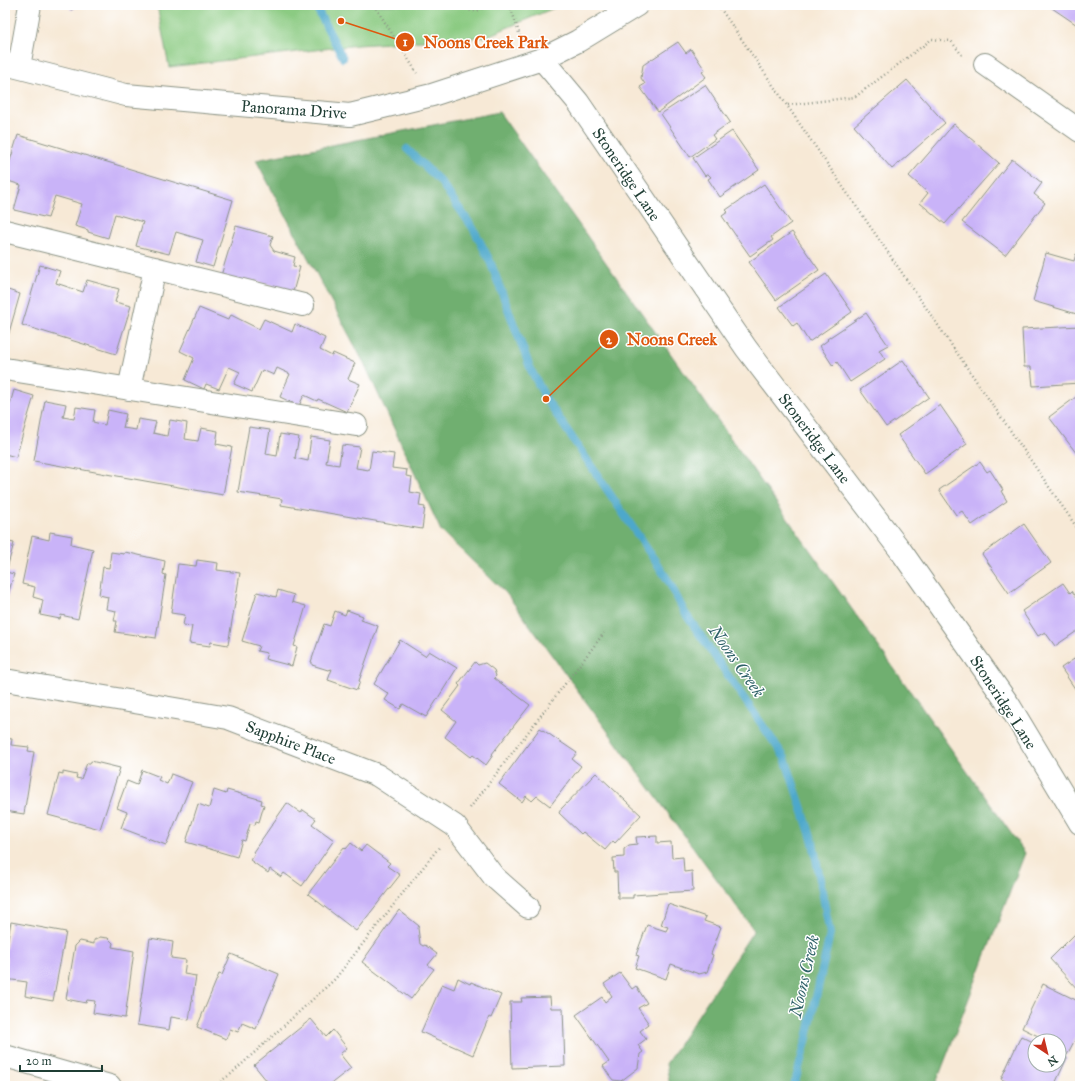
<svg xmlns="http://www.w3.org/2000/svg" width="1085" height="1091" viewBox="0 0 1085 1091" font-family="'IM FELL Great Primer',serif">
	<rect width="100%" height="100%" fill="#fff"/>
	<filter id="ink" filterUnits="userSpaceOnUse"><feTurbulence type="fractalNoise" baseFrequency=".025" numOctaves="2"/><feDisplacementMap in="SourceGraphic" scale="8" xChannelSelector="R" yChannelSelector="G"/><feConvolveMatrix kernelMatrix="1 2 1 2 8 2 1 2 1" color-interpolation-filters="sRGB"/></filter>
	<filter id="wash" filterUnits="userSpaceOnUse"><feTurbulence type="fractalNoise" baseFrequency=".012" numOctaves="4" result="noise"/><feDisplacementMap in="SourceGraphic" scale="16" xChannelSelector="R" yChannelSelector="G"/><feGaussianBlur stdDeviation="0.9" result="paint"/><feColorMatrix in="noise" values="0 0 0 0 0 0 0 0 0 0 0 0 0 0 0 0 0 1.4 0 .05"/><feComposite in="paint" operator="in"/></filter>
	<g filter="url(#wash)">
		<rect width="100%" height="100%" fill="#f7e9d6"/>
		<path fill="#8bcb82" stroke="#55845b" d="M157,5h404l-76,32 -127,8 -189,22z"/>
		<path fill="#70af70" stroke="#487652" d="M499,112l526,741 -90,233h-265l-4,-22 88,-134 -248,-337 -65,-62 -77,-168 -108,-203z"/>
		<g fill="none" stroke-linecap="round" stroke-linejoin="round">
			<path stroke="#4da8cb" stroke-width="8" d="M315,5l28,53
				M407,149l33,32 33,47 17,33 41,109 15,29 122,181 17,33 100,145 28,84 17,92 -23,104 -13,48"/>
		</g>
		<g id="blocks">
			<path fill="#c9b3f8" d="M69,5h11l-9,5z
				M1048,5h32v22l-28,-19z
				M678,42l8,11 5,-4 14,21 -3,2 4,5 -48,35 -18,-25 5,-3 -4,-6 2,-13z
				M907,80l38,43 -53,46 -38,-43z
				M705,85l25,37 -18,13 3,4 -25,18 -29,-43z
				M954,124l45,39 -54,61 -25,-21 8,-10 -19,-17z
				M732,131l27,39 -39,27 -12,-18 3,-2 -3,-3 -3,2 -12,-18z
				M18,135l215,65 -20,67 -17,-5 7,-22 -27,-8 -7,22 -33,-8 7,-24 -28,-8 -7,24 -20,-6v-2l-13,-4 7,-22 -27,-8 -7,22 -34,-8 7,-25 -16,-5v-3z
				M1012,159l30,24 -8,11 11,9 -40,52 -43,-33z
				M764,184l27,39 -20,14 2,3 -23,16 -28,-40 6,-4 -2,-2z
				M236,226l37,10 -3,9 4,6 21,6 -2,9 7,1 -7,25 -40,-11 -2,7 -31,-9z
				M792,232l27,38 -43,30 -27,-38z
				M1046,253l28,8 2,-7 4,1v60l-47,-14z
				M40,265l20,6 -4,12 27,9 4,-12 32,9 -4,13 16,4 -15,48 -94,-29z
				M826,274l26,38 -43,30 -12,-19 -4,3 -14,-19z
				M5,289l15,5 -12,42 -3,-1z
				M199,308l29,12 3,-5 28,14 5,-10 28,13 3,-8 30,14 -5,12 12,6 1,-3 22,10 -7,16 12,5 -13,28 -29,-13 -1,2 -13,-6 -5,11 -19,-9 10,-23 -13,-6 -3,7 -12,-5 -10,22 -18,-8 6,-12 -11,-5 -10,22 -13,-5 -2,5 -19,-9 9,-22 -14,-7z
				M866,313l22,32 -9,5 6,9 -35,23 -13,-20 -4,4 -13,-20 8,-6 -1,-1z
				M1080,326v57l-47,3 -2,-19h-7l-2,-38z
				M903,360l26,37 -43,30 -26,-37z
				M14,390l20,6 -18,61 -11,-3v-52l5,2z
				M1080,394v64l-31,-41z
				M45,400l21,4 -3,13 11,2 2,-12 19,3 -2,12 12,3 3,-15 18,4 -3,14 13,2 2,-11 18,3 -3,11 14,3 3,-16 17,3 -2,16 13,2 3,-13 17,3 -2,13 16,3 -9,48 -189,-34z
				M940,405l27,39 -42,30 -27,-39z
				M249,427l21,3 -4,24 11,2 3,-22 19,3 -4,21 13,3 3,-24 19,3 -4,23 13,2 3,-20 18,2 -4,21 13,2 3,-19 22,3 -2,14 15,2 -1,6 6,1 -2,15 11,2 -2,12 6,1 -3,22 -141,-24 1,-6 -44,-7z
				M980,462l7,10 3,-2 13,20 -2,1 6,10 -35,24 -10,-14 -6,4 -17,-25z
				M1024,524l27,39 -42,30 -27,-39z
				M50,532l22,4 -1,8 22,5 -15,70 -17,-4 -1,4 -20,-4 3,-15 -10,-3 2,-10 -13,-3 10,-48 17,4z
				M5,541l9,2 -8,29 8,2 -9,31z
				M111,552l13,2 1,-2 40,9 -2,13 3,1 -10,63 -41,-6 2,-11h-3l2,-10 -10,-2 2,-12 -9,-2 4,-28 6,1z
				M197,560l21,3 -1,7 23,3 -12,72 -17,-3 -1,4 -21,-3 3,-17 -9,-1 2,-10 -14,-2 7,-49 18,2z
				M1063,583l7,10 2,-2 8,11v27l-25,17 -10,-14 -7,4 -16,-25z
				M278,590l16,5 -2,7 14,4 -12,40 3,1 -5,19 -27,-7 2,-6 -10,-2 2,-5 -17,-5 15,-49 19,5z
				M347,610l16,6 -2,4 17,6 -19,55h1l-3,9 -29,-10 4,-11 -4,1 -16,-5v-3h-1l13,-38 6,2 5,-15 10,4z
				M400,640l25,16 4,-5 28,17 -31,49 -23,-13 -3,5 -15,-9 4,-6 -15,-10z
				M1080,655v41l-19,-28z
				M475,662l3,3 7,-2 9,7 2,6 -2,2 36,27 -38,49 1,1 -7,10 -13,-10 -2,2 -26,-20 11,-16 -14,-11 18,-24 -2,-2z
				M540,728l37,25 -5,6 9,7 -31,40 -13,-10 -5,5 -6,-5 -4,6 -23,-18z
				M5,738l7,1 -1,6 18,2 -1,4 6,1 -10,62 -19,-3z
				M91,761l29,7 -20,61 -52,-14 11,-42 4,1v-2l14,3 -1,3 5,1 6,-16h4z
				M142,770l18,7 -2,3 9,4 4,-10 21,8 -26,63 -45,-17 6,-16 -10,-4 10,-27 10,4z
				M596,773l45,42 -26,28 -2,-2 -8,9 -22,-18 -2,2 -22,-21 2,-4z
				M214,790l12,4 1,-4 35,10 -1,4 3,1 -5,17 -3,-1 -1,4 -5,-1 -5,17 -3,-1 -5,17 -51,-15 12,-38 11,4z
				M287,803l14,10 2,-3 13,9 -4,5 22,16 -32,46 -18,-13 -3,4 -11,-8 -2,4 -18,-13 5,-7 -2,-1z
				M657,836v7l14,-1 1,16 11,-1 1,15 8,-1 1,20 -60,4v3h-15l-1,-26h-3l-1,-14 11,-1v-8l5,-4 8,-1 -1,-7z
				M351,843l10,8 5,-6 24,18 -3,3 13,9 -44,56 -48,-37 36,-47 2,2z
				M668,904l38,13 -2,4 17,6 -10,27 2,1 -6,17 -8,2 -28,-10 -5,15 -31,-11 4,-12 -3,-1 11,-30 19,6 2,-4 -7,-2z
				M399,910l20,16 -1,2 2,16 3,2 2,-1 12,9 -9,11 6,4 -23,30 -49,-37z
				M11,922l55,10 -13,69 -28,-5 2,-14 -22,-3 2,-21 -2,-1v-4z
				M1080,929v63l-30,-33z
				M100,937l8,1 5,5 -1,4 22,4 -9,67 -32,-5 2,-12 -8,-1 -1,3 -20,-4 9,-53 5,-5 14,3v-4z
				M150,938l23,4 -2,16 15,2 -2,14 12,2 -7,44 -18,-3 -2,13 -32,-5z
				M231,954l48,20 -23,55 -14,-6 -4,9 -8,-3 -4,10 -29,-12 22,-53 3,1z
				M620,973l12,16 4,-3 11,17 -9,5 11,16 -9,7 6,8 -8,6 5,7 -3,2 -2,14 -17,13 -8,-1 -4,-5 -6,-9 6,-4 -33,-47 26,-18 3,5 7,-6 -8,-12z
				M458,978l12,6 1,-2 30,13 -10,23 -2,-1 -16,38 -52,-23 21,-48 12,5z
				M1043,984l37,18v28l-13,25 -8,-4v-10h-17l2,-2 -22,-11z
				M550,997l1,11h12l2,58 -53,2 -2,-66h12l-1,-4z
				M311,1019l15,18 7,-7 14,18 -7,6 11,14 -23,18h-57l-17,-21z
				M1021,1036l14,7v22h24v-11l8,4 -13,28h-38l-15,-7z"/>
		</g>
	</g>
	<g filter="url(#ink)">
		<use href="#blocks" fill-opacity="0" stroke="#8b9385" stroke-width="1"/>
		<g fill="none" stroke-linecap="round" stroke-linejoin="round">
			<defs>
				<path id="minor" d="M542,59l36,43 168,246 155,203 108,154 71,118
					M5,64l121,31 224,20 82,-20 110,-36 36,-18 59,-36
					M985,64l95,67
					M19,67l11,-62
					M5,231l298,74
					M5,369l351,56
					M129,389l26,-121
					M5,680l223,38 149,57 78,51 39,51 34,30
					M5,1056l105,30"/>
			</defs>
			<use href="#minor" stroke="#8b9385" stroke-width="24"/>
			<path stroke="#8b9385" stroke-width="2.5" stroke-dasharray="1 3" stroke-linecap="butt" d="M374,5l43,68
				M464,5c7,10 15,6 23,0
				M510,5l10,31
				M718,5l362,527
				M788,105l67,-8 77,-58 19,2 11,14
				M470,808l134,-175
				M214,1086l17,-12 104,-95 105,-133"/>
			<use href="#minor" stroke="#fff" stroke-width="22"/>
		</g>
	</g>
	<g text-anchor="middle" stroke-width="3" stroke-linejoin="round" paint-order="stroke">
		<g font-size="16" fill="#1f3d34" stroke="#fff">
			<text transform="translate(294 109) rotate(4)" y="6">Panorama Drive</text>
			<text transform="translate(627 174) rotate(56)" y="6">Stoneridge Lane</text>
			<text transform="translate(815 438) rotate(53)" y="6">Stoneridge Lane</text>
			<text transform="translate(1004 702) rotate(57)" y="6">Stoneridge Lane</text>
			<text transform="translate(291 742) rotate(21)" y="6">Sapphire Place</text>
		</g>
		<g font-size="17" font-style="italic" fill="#2f6269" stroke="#fff">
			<text transform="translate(737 661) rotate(55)" y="6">Noons Creek</text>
			<text transform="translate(804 976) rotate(-77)" y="6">Noons Creek</text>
		</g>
	</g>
	<path fill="none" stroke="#de580e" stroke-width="1.5" d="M341 21L405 42M546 399L609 339"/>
	<g fill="#de580e" stroke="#fff" stroke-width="1.5">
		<circle cx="341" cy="21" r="4"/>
		<circle cx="546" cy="399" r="4"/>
		<circle cx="405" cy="42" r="10"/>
		<circle cx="609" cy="339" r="10"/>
	</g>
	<g font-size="12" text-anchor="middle" font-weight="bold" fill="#fff">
		<text x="405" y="46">1</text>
		<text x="609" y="344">2</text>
	</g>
	<g font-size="17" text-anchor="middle" font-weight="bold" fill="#de580e" stroke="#fff" stroke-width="3" stroke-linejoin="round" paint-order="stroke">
		<text x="486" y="48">Noons Creek Park</text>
		<text x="672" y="345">Noons Creek</text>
	</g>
	<rect width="1085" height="1091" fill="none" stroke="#fff" stroke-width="20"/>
	<g transform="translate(1047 1053) rotate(145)"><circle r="19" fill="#ffffff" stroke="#a5b1ae"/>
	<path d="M0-3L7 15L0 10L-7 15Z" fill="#c8321e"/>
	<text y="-6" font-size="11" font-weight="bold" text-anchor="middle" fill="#1f3d34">N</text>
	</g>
	<path d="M20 1065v6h82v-6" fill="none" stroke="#1f3d34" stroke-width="2"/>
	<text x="26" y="1065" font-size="12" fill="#1f3d34" stroke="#ffffff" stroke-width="3" paint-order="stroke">20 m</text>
</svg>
